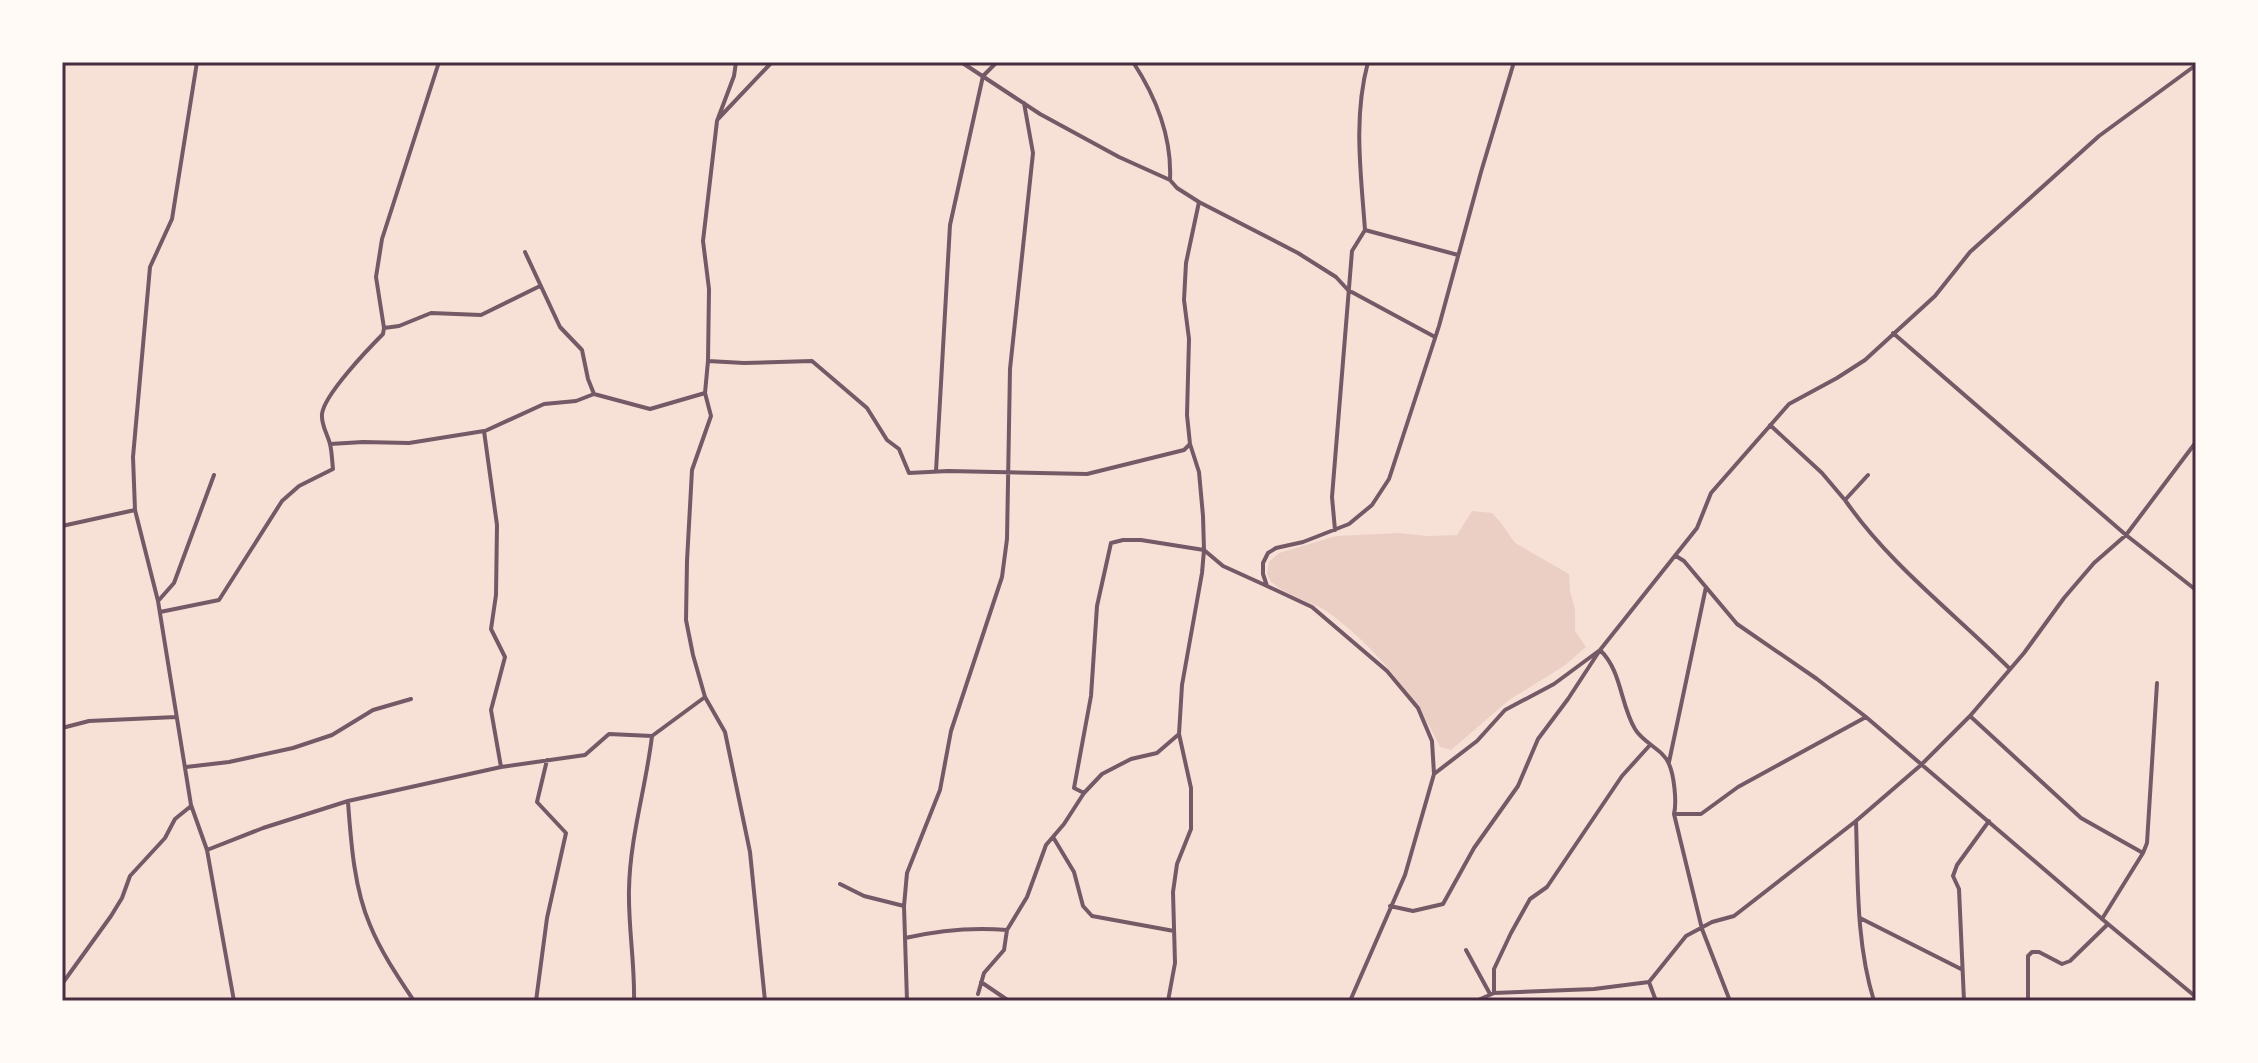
<svg xmlns="http://www.w3.org/2000/svg" width="2258" height="1063" viewBox="0 0 2258 1063" font-family="'Public Sans',sans-serif">
	<rect width="100%" height="100%" fill="#f7e1d7"/>
	<path fill="#ebcfc5" d="M1472,511l20,2 9,10 14,20 54,31 1,17 5,18v22l11,16 -22,19 -55,34 -58,50 -11,-3c-21,-48 -69,-104 -111,-134 -15,-11 -43,-17 -55,-29 -4,-2 -5,-7 -7,-10l2,-12 10,-9 57,-17 63,-3 29,3 29,-1z"/>
	<g fill="none" stroke-linecap="round" stroke-linejoin="round">
		<path stroke="#755966" stroke-width="4" d="M197,62l-25,157 -22,48 -17,190 2,53 23,91 33,204 16,45 27,151
			M961,62l79,52 79,43 51,23
			M1133,62c23,35 39,76 37,118l7,8 22,14 -13,61 -2,37 5,39 -2,76 3,29 9,28 4,44 1,34 -2,23 -20,112 -3,49 12,54v41l-14,35 -4,28 2,71 -7,38
			M1368,62c-15,56 -7,112 -3,168l93,25
			M718,119l54,-57
			M1199,202l99,51 38,24 12,13 87,47
			M384,328l-8,-51 6,-38 57,-177
			M1893,333l233,202 70,55
			M708,361l1,-72 -6,-48 14,-120 17,-45 2,-14
			M705,393l3,-32 36,2 68,-2 55,47 20,32 12,9 10,24 39,-2 139,3 97,-24 6,-6
			M594,394l56,15 55,-16 6,23 -19,54 -5,91 -1,59 7,35 12,42 20,35 25,120 15,149
			M1770,425l52,48 22,26
			M485,431l59,-27 32,-3 18,-7 -6,-15 -6,-29 -22,-23 -35,-75
			M330,444l33,-2 46,1 75,-12 13,94 -1,70 -5,34 14,28 -14,53 10,57
			M936,471l14,-246 33,-149 14,-14
			M1868,475l-23,25c44,64 109,113 164,168
			M62,526l73,-16
			M1335,530l-3,-33 20,-246 13,-21
			M1676,556l8,5 53,63 80,55 49,38
			M159,600l15,-17 40,-108
			M160,612l59,-12 63,-99 17,-15 34,-17c-1,-8 -1,-17 -3,-25 -3,-11 -9,-19 -8,-30 2,-19 46,-65 61,-80l1,-6 15,-2 32,-13 50,2 59,-29
			M1970,716l111,102 62,35
			M62,728l27,-7 87,-4
			M1669,762l37,-175
			M186,767l43,-5 64,-14 39,-13 41,-25 38,-11
			M1434,774l43,-33 28,-31 49,-26 46,-34 97,-122 14,-35 78,-89 48,-26 28,-18 70,-64 35,-44 129,-116 97,-71
			M1084,793l-10,-5 17,-92 6,-90 14,-63 12,-3h18l63,10 19,16 44,20
			M348,802c3,40 6,86 22,123 11,27 28,52 44,76
			M1674,814h27l37,-27 128,-70 242,207 88,73
			M1856,821c2,60 0,122 18,180
			M1053,837l21,35 9,34 9,10 82,15
			M207,850l56,-22 85,-27 153,-34 84,-12 24,-21 43,2 53,-39
			M840,884l24,12 40,10
			M1390,906l23,5 30,-7 31,-56 44,-62 20,-47 30,-40 32,-49c22,21 20,54 35,79 8,14 29,21 34,35 5,11 8,38 5,50l28,115 28,72
			M1860,918l101,51
			M2102,919l41,-66 4,-10 10,-160
			M905,938c35,-8 67,-11 102,-8
			M1466,950l24,44
			M981,982l28,19
			M1649,982l7,19
			M62,984l49,-68 11,-18 8,-22 35,-38 10,-19 16,-13
			M1494,993v-24l17,-36 19,-34 17,-12 75,-111 28,-31
			M978,994l6,-21 20,-23 3,-20 20,-33 19,-52 18,-21 20,-31 18,-19 29,-15 26,-6 22,-19
			M226,1001l8,-2
			M536,1001l11,-83 19,-85 -29,-31 10,-42
			M634,1001c1,-37 -6,-75 -5,-112 1,-52 17,-102 23,-153
			M907,1001l-3,-95 3,-33 33,-83 11,-59 51,-154 5,-38 3,-170 23,-216 -9,-50
			M1350,1001l55,-126 29,-101 -2,-33 -14,-33 -31,-37 -75,-64 -45,-21 -4,-12v-11l5,-10 8,-5 27,-6 46,-18 23,-19 17,-26 50,-153 42,-154 33,-110
			M1476,1001l18,-8 100,-4 55,-7 37,-46 26,-14 22,-6 122,-95 65,-56 49,-49 54,-63 40,-55 30,-35 32,-28 70,-93
			M1964,1001l-5,-112 -6,-13 4,-11 32,-44
			M2028,1001v-45l4,-4h7l23,12 8,-3 38,-37"/>
	</g>
	<rect width="2258" height="1063" fill="none" stroke="#fffaf5" stroke-width="128"/>
	<rect x="64" y="64" width="2130" height="935" fill="none" stroke="#4a2c40" stroke-width="3"/>
</svg>
